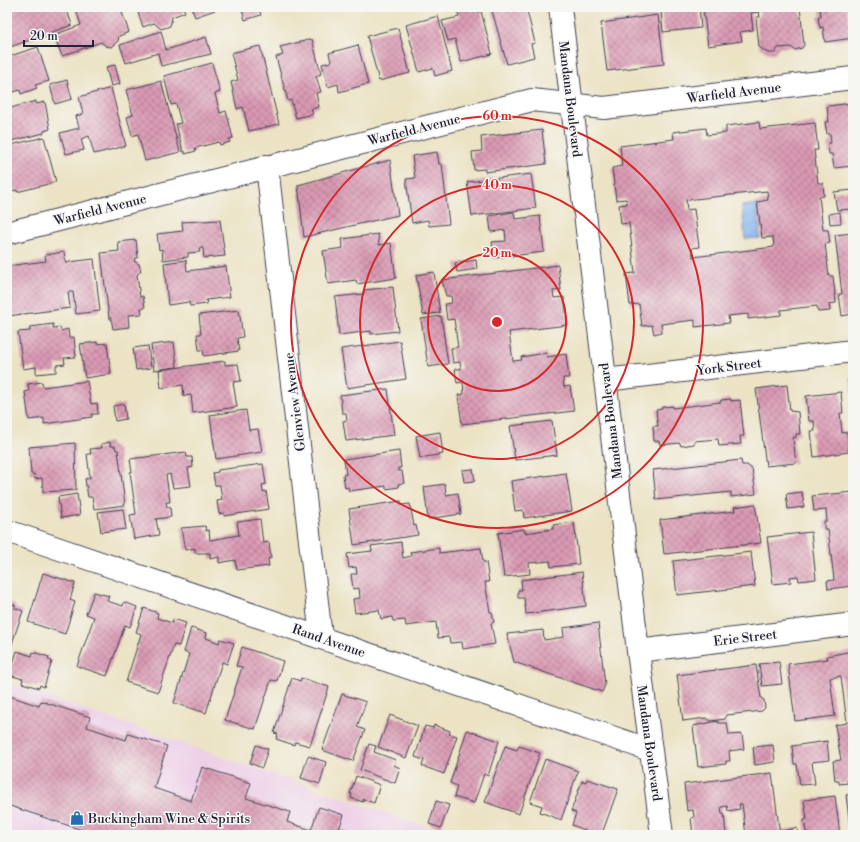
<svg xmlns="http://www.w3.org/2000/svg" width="860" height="842" viewBox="0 0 860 842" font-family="'Libre Bodoni',serif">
	<defs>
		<pattern id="water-waves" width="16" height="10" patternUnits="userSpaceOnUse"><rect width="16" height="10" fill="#82b4ee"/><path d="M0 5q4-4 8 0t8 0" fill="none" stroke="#709acd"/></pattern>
		<pattern id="building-cross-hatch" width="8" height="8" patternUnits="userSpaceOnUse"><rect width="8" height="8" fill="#da9ab3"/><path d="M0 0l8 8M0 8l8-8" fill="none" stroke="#b07d93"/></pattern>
	</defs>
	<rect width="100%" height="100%" fill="#f6f6f2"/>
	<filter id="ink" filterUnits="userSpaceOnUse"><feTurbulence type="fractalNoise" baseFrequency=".025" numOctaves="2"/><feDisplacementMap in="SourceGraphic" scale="8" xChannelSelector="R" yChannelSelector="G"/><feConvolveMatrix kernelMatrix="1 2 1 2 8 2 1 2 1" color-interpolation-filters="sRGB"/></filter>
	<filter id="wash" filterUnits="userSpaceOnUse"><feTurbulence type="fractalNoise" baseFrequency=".012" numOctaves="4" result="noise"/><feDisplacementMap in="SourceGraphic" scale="16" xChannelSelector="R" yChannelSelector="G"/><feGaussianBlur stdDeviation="0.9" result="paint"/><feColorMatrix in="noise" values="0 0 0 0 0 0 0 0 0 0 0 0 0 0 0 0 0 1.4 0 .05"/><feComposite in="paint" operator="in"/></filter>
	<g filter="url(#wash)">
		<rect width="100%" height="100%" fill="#ece3c5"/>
		<path fill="#eed0e8" d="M7,683l420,144 32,8h-452z"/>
		<path fill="url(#water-waves)" stroke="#526b94" d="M757,204l3,34 -15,1 -3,-33z"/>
		<g id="blocks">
			<path fill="url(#building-cross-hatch)" fill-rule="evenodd" d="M7,7h59l6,18 -65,23z
				M75,7h45l9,25 -10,4 -1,5 -7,6 -5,-1 -5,-4 -39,14 -8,-21 27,-10z
				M136,7h47l2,5 -13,5 -2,9 -9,3 -7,-6 -11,4z
				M191,7h23l1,3 -20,7z
				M241,7h17l3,8 -16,5z
				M463,7h14l1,5 3,-1 11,43 -31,8 -6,-23 -7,2 -6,-20 17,-4 -2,-8z
				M491,7h35l9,36 -4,1 3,13 -27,7z
				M625,7h10l1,3 -8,1z
				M691,7h8l2,21 -38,4 -2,-21z
				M703,7h97l4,38 -2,3 -7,2 -4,-3 -13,1 -3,5h-7l-9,-6 -3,-30h4l-1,-5 -8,1 2,17 -13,2 2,9 -34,5z
				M820,7h27l3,21 3,-1v11l-28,4 -2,-15 -3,1 -2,-11 3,-1z
				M658,15l6,49 -57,7 -6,-48z
				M438,16l14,55 -17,5 -2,-8 -14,4 -13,-47z
				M398,28l12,45 -31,8 -12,-45z
				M161,31l5,19 40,-13 5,17 -50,12 -3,-13 -32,10 -6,-18z
				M312,39l9,35 -5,2 5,16 -5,1 3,14 -8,2 2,5 -17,4 -5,-18 -3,1 -12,-44 7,-2 -3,-8z
				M358,45l10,39 -29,8 -1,-8 -10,3 -6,-23 9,-2 -2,-9z
				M260,46l19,78 -30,7 -6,-24 -6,2 -6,-27 7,-2 -7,-27z
				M38,47l11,34 -14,4 2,3 -16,6 -1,-4 -13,4v-37z
				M212,63l8,29 -5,2 5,19 6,-2 7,27 -4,1 1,3 -10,3 -1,-3 -24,6 1,3 -11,3v-3l-2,1 -7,-28 5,-1 -5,-19 -5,1 -7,-29z
				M115,65l5,19 -9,2 -5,-19z
				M67,80l5,19 -17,5 -5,-19z
				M161,81l19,71 -35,9 -7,-27 -6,2 -5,-19 6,-2 -7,-25z
				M111,88l15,58 -32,8 -5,-18 -8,3 3,11 -18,4 -6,-21 19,-5 -3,-12 7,-2 -4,-17z
				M36,101v3l9,-2 5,27 -6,2v2l-37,9v-33z
				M853,103v63l-19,2 -2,-14h-3l-1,-11h3l-1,-9h-3l-2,-12h4l-2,-16z
				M759,122l1,7 55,-6 3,27h-4l4,33h5l1,13h-5l4,34h5l2,13 -5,1 4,32h4l3,27 -7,1 1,7 -12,1 -1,-6 -36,4v5l-33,4v-5l-20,2 1,7 -34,4v-7l-34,4 1,8 -8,2 -2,-9 -10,1 -3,-22 -9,1 -4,-31 9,-1 -6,-50 -8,1 -2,-19 8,-1 -1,-5 -10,1 -4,-32 10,-2 -2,-20 54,-7 -1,-7 33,-4 1,7 19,-2v-7zM767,191l1,9 -11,2 5,36 11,-1 1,10 -81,10 -1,-9 7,-1 -5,-38 -7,1 -1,-10z
				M542,130l4,34 -61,8v-3l-11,1 -2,-18 10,-1 -1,-14z
				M44,137l12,45 -39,10v-2l-10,2v-46z
				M437,152l2,12h3l7,60 -20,2 -1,-6 -16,3 -6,-44 9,-1 -3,-22z
				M390,160l8,55 -94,22 -6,-52z
				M531,174l5,34 -64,8 -5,-34z
				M853,190v19l-16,1 -3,-18z
				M514,212l1,7 25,-3 4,36 -50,6 -2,-16 14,-1 -1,-11 -14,2 -2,-16z
				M840,212l1,11 -11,1 -1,-10z
				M220,220l5,36 -21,2 -1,-10h-4l1,4 -12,1v4l-25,3 -1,-11 -3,1 -2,-16 26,-3 -1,-9z
				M853,233v81l-11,2 -3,-22h3l-7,-59z
				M378,234l1,11 12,-2 5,35 -39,6 -1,-4 -28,4 -5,-33 20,-3 -1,-9z
				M136,240l2,18h-3l-1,3 5,3 2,7 -4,4 3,22 3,-1 2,12h-4l1,6 -14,1 1,12 -16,2 -2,-11h-2l-8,-65 18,-2 -1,-9z
				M64,252l2,12 3,-2 25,-3 6,52 -24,3 -3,-22h-5l2,16 -62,8 -1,-50 39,-5 -1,-6z
				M186,260l1,11 39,-5 4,31 -24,3 1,4 -17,2 -1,-4 -21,3 -4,-42z
				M476,260l1,9 -20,3 -2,-9z
				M558,265l3,25 -8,1 1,7 10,-1 4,28 -59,7 4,29 9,-1 -1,-3 25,-4 1,4 19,-3 3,24h-6l1,9 6,-1 4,25 -112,13 -4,-29 6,-1 -1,-12 -6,1 -2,-14h6l-1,-7 -7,1 -2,-15 7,-1 -4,-28 -7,1 -2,-16 7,-1 -1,-7h-5l-4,-16z
				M434,272l6,41 -17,2 -7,-40z
				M393,287l5,44 -27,3v-3l-32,4 -4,-38 29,-3v-4z
				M239,310l4,27 -6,1 2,13 -35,5 -1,-6h-4l-2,-16h4l-2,-19z
				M441,316l7,48 -20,3 -7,-48z
				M53,324v4l7,-1 1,4 7,-2 1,9 5,-1 2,20 -12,1 1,6 -9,1v7l-20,2v-7l-13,2 -5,-37 12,-1v-4z
				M400,341l6,38 -59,9 -6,-39z
				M97,342v2l10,-1 4,31 -26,4 -5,-34z
				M174,342l3,25 -23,3 -3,-25z
				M148,346l3,22 -15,2 -3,-22z
				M225,361v4l13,-1 3,17 -8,1 4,25 -44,6 -2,-18 -7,1 -1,-11 -22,3 -2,-18z
				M850,378h3v16h-1z
				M87,381l4,23 6,-1 1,11h-6v3l-48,7v-6l-15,2 -4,-28 4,-1 -1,-7 14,-2 1,5z
				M787,385l3,26 8,1 2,22h-4v3l-3,1 3,25 -30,3 -10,-77z
				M388,389l6,46 -48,6 -3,-20 4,-1 -1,-7h-4l-2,-18z
				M841,392l2,21h-3l2,20 5,-1 2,20 -35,5 -3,-26h4l-1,-10h-5l-3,-25z
				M731,399v2l9,-1 4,36h-4l1,8 -22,2 -1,-7 -24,2v3l-13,2 -1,-3 -20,2 -1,-4h-5l-1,-15h5l-2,-16 6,-1v-2l11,-1v2l48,-6v-2z
				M124,404l2,15 -11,2 -2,-15z
				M246,410l3,20 9,-1 4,23 -46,7 -6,-44z
				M552,421l5,34 -42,5 -5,-34z
				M440,432l3,22 -23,4 -4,-22z
				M110,442l1,4h4l1,4h2l7,55 -31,4 -2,-12h-4l-3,-18 5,-1 -3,-24h4l-1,-5 12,-1 -1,-4z
				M75,443l1,47 -33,2 -1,-14 -7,1 -1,-5h-3l-2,-27z
				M399,451l2,17h-3v3h4l2,12 -6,1 1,3 -13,2v-3l-37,5 -1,-4 -3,1 -2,-13 3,-1 -2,-15z
				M186,452l1,5h5l1,10 -5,1 3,18 -18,2 -3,-14 -4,1 4,27h-4l1,5h3l1,10 -15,2 3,16 -25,4 -4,-24 6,-1 -6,-42h2l-2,-13z
				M741,460l1,5h5l5,4 4,25 -25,3v-5l-75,8 -3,-30z
				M263,464l3,20 -4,1 1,7 3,-1 3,18 -45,7v-3l-5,1 -2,-13 5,-1 -2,-15h-5l-2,-12 5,-1v-2z
				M473,469l2,12 -11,1 -2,-12z
				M566,473l6,38 -48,7 -1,-8 -8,1 -4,-30z
				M445,484l1,11 12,-2 3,21 -33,5 -4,-32z
				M802,492l2,15 -16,2 -2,-15z
				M853,492v94l-25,3 -1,-8 7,-1 -6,-51h-4v-8h3l-1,-11 -12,1 -2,-15z
				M77,494l3,21 -19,3 -3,-21z
				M401,501v4l9,-1 4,22 2,-1 2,10 -64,10 -5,-36z
				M755,504l6,39 -97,11 -4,-34 75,-9 -1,-4z
				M123,509l3,20 -25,3 -3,-20z
				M260,519l3,24 6,-1 2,16 -3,1 1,7 -32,4 -2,-10 -16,3v-6l-9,2v-6h-15v-5l-10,2 -4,-22 24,-2 1,5 3,-1 1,10 29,-5 -2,-13z
				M574,522l5,42 -28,3 -1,-6 -21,2 1,11 -26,3 -6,-44 26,-4 1,4 28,-4v-4z
				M811,532l5,47 -17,2 -1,-5 -8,1 1,5 -18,2 -6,-47z
				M401,542l2,16 8,-2 -1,-4 29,-4v5l42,-5 2,14h3l3,20h-4l5,30h2l2,10 -3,1 4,21 -32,5 -1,-7 -12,1 -1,-6 -11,1 -2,-16 -30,4 -1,-6 -12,1 -1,-4 -11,2 -2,-9 -24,3 -2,-14 7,-1 -1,-10 -6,1 -2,-15h6l-1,-7 -7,1 -2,-14 25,-3 -1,-5z
				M751,552l4,34 -78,9 -4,-34z
				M582,572l4,34 -60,8 -2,-16h-6v-8h4l-1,-10z
				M43,573l32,10 -5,17 5,2 -10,32 -37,-12z
				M94,592l15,4 -2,5 16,5 1,-4 13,5 -7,20 -5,-2 -18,51 -30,-10 17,-49 -8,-3z
				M7,602l8,3v3l8,3 -16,47z
				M144,608l14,5 -1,5 15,5 1,-4 13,4 -7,23 -5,-1 -16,47 -32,-10 15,-48 -5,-2z
				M598,623l7,62 -3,7 -88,-30 -7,-28 36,-4 1,10 20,-3 -1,-9z
				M191,628l16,5 -1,5 13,5 1,-4 14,4 -7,21 -5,-2 -16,51 -32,-10 15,-49 -5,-2z
				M242,647l41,14 -6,20 -6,-1 -16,49 -30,-9 17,-53 -6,-1z
				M17,651l15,5 1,-4 16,5 -1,3 4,1 -8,26 -4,-2 -1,3 -17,-5 1,-4 -14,-4z
				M852,651l1,1v127l-6,1 1,3 -9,1v-3h-4l-2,-20 8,-1 -6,-35 12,-2 -6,-47 -11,2 5,38 -40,5 -7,-57 40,-5 -1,-3z
				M779,662l3,22 -20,2 -3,-22z
				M756,665l5,33 3,2 1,8 -3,3 -35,4 -2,4 -14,2 -5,-3 -23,3 -6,-46z
				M292,678l8,3 1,-3 28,9 -19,59 -15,-4 -1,3 -18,-6 2,-5 -4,-1z
				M342,694l24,8 -9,25 8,3 -12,31 -31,-11z
				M7,695l32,11 2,-5 49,16 -3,10 39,13 2,-6 39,12 -13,42 37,13 11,-34 49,16 -5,15 44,14 -3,10 24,8 8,-23 25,8 -5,14 17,6h-259l-90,-30z
				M390,715l28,11 -12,32 -28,-11z
				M718,721v2h9l2,12 13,-1 2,15 -15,2 1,10h-4v3l-28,3 -5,-41z
				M434,725l16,6 -1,3 8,2 -13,38 -22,-8 2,-6 -9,-3 10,-31 8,2z
				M467,730l32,11 -11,35 -4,-2 -10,29 -20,-6 3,-11 -7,-3z
				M827,741l2,19 -17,2 3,22 -15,1 -3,-21h-3l-2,-18z
				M369,744l7,2 -2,6 22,8 -2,5 6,3 -5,15 -35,-13z
				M256,745l12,4 -6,19 -12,-5z
				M773,745l2,17 -20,3 -2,-18z
				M505,746l12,4 2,-4 21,7 -21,61 -34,-12z
				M308,756l18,6 -6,22 -19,-6z
				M545,759l33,12 -17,49 -21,-8 2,-6 -12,-4z
				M772,773l8,62h-34l-4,-31h-3l1,5 -12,2 -1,-5 -6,1 1,7h2l2,21h-33l-2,-17 3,-1 -1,-7 -6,1 -3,-27z
				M356,776l24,9 -6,18 -11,-4v3l-12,-4 1,-4h-2z
				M587,779l31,10 -15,42 10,4h-28l2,-4 -15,-6 4,-12 -5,-2 11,-30 4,1z
				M853,794v41h-2l-5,-40z
				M835,796l5,39h-31l-1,-3h-2l-2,-12 3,-1 -3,-19z
				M436,801l13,4 -8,23 -12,-4z
				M797,828l1,7h-16l-1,-4z"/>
		</g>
	</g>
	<g filter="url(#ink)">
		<use href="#blocks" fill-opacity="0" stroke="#403f50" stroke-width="1"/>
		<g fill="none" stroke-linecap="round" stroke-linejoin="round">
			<defs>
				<path id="minor" d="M560,7l78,644 24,184
					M267,166l54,471
					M7,233l525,-133 72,8 249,-30
					M605,380l248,-29
					M7,531l643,219
					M638,651l215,-27"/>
			</defs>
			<use href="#minor" stroke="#403f50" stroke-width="24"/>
			<use href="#minor" stroke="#fff" stroke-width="22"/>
		</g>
	</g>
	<g fill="none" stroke="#d62828" stroke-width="2">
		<circle cx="497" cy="322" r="69"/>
		<circle cx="497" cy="322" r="137"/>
		<circle cx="497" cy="322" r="206"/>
	</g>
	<defs>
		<symbol id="shop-bare" viewBox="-9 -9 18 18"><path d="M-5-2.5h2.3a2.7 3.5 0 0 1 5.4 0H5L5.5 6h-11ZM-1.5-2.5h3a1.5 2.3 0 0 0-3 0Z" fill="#1f6fb2" stroke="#f6f6f2" stroke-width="2.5" paint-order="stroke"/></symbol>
	</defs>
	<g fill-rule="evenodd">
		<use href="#shop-bare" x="67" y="808" width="20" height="20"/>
	</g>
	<g text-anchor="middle" stroke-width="3" stroke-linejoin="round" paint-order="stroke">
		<g font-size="13" fill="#22223b" stroke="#f6f6f2">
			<text transform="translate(734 92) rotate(-7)" y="5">Warfield Avenue</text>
			<text transform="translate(571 99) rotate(83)" y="5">Mandana Boulevard</text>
			<text transform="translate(414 129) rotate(-14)" y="5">Warfield Avenue</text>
			<text transform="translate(100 209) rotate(-14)" y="5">Warfield Avenue</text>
			<text transform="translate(729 366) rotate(-7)" y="5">York Street</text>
			<text transform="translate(294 402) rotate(-97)" y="5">Glenview Avenue</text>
			<text transform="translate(610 421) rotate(-97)" y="5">Mandana Boulevard</text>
			<text transform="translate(745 637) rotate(-7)" y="5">Erie Street</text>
			<text transform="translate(329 640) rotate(19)" y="5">Rand Avenue</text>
			<text transform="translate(650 743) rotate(82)" y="5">Mandana Boulevard</text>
		</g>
		<g font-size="13" fill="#22223b" stroke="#f6f6f2" text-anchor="start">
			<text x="88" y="823">Buckingham Wine &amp; Spirits</text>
		</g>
	</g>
	<circle cx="497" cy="322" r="6" fill="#d62828" stroke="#f6f6f2" stroke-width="2"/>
	<g font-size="12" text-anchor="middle" font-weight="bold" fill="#d62828" stroke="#f6f6f2" stroke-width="3" stroke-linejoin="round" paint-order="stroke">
		<text x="497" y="120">60 m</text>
		<text x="497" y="189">40 m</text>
		<text x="497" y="257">20 m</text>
	</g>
	<rect width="860" height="842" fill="none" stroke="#f6f6f2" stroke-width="24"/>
	<path d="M24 40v6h69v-6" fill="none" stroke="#22223b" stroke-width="2"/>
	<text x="30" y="40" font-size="12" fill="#22223b" stroke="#f6f6f2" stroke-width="3" paint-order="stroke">20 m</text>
</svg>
